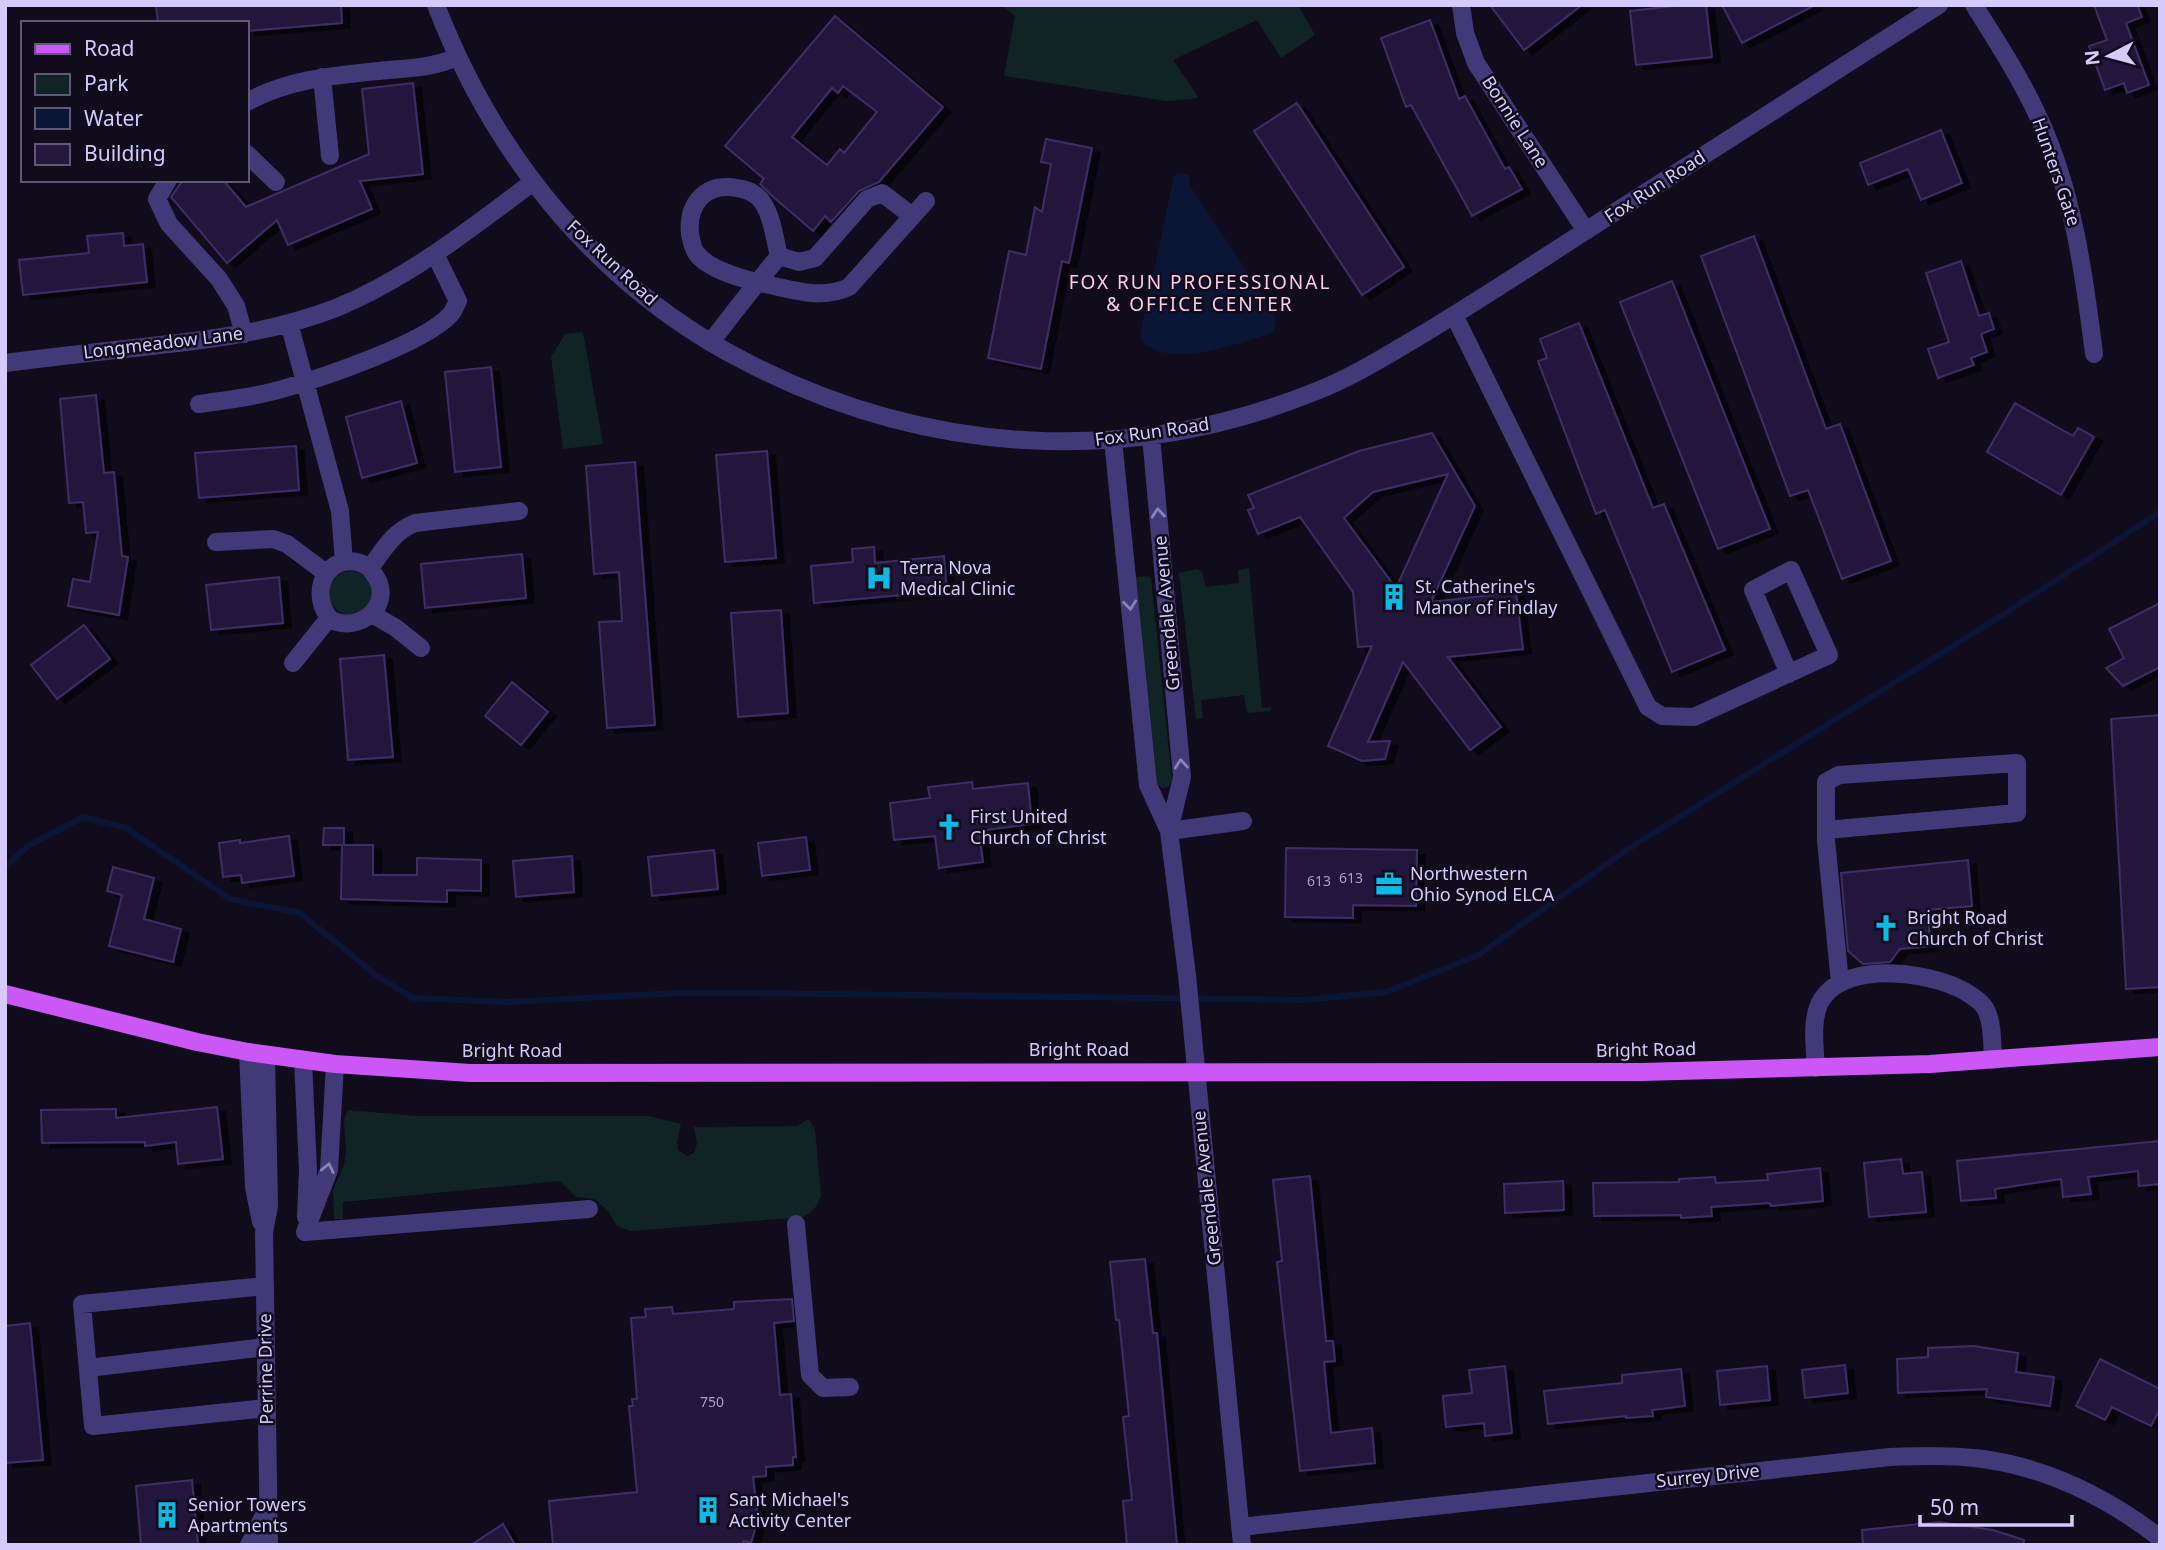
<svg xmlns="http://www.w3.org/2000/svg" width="2165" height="1550" viewBox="0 0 2165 1550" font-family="'Noto Sans',sans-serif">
	<defs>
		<filter id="shadow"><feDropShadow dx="8" dy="4.5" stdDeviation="0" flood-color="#0009"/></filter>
	</defs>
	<rect width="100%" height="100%" fill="#100c1c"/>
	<path fill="#102425" d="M1001,5h297l17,30 -34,23 -24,-38 -84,40 26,38 -33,3 -162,-25 11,-60z
		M583,332l20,112 -40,5 -12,-92 14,-23z
		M1249,568l13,140 10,-1 -2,4 -23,2 -3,-18 -43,5 2,18 -7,1 -17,-146 19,-4 4,3 4,15 33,-4 -1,-13z
		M329 593a22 22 0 1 1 44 0a22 22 0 1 1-44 0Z
		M1148,576l3,2 21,202 -3,7 -7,1 -6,-5 -22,-202 2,-4z
		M348,1110l68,6h232l33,8 -4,18 1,8 9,6 7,-3 3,-9 -3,-17 103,-1 12,-7 6,11 6,66c-4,11 -8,16 -18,21l-172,14 -14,-5 -9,-15 -13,-12 -19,-2 -16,-16 -217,21v17h-9l-1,-29 11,-25 2,-13 -2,-32z"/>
	<path fill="#0b1636" d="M1180,173l9,2 1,11 84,126 2,8 -2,12c-31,10 -113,41 -134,5l34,-161z"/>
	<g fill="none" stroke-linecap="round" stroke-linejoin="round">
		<path stroke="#0b1636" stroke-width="6" d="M5,867l23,-21 55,-29 43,11 104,71 70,14 77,63 36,22 94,4 173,-9h72l552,7 82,-8 91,-36 148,-105 376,-235 159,-104"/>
	</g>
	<path fill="#24193c" stroke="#3e2d66" stroke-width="2" fill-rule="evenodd" filter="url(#shadow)" d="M156,5h185l1,18 -95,8v-8h-89z
		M1490,5h92l-58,45z
		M1683,5h23l6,52 -76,8 -6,-54z
		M1722,5h93l-73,38z
		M2094,5h43l5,12 -16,6 23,62 -22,8 -3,-10 -19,7 -16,-44 18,-6z
		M835,16l108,91 -64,75 -20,9 -28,31 -6,-6 -12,15 -42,-36 -11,-11 4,-5 -39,-33zM843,86l34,26 -33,41 -4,-4 -13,16 -35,-28 40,-49 6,5z
		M1430,20l29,79 6,-3 40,73 4,-2 13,22 -50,27 -61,-111 -5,2 -25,-69z
		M413,83l10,91 -63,7 12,28 -84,36 -11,-25 -50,43 -56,-66 12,-17h40l23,27 123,-53 -7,-65z
		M1297,103l107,164 -42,28 -108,-164z
		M1941,130l21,53 -41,17 -13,-31 -40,16 -8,-22z
		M1046,139l46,9 -23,115 -7,-2 -21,108 -53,-11 21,-107 17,4 9,-48 7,5 9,-48 -10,-2z
		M123,233l1,13 19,-2 4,38 -124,13 -4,-35 70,-7 -2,-17z
		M1754,236l72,193 14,-5 51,137 -49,18 -34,-89 -18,6 -89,-240z
		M1961,261l18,55 10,-3 5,16 -13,5 6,18 -16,6 3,7 -36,13 -10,-29 21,-7 -23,-69z
		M1672,281l98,248 -52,20 -98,-247z
		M1579,323l74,185 11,-4 61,146 -53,22 -67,-162 -9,4 -58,-153 9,-3 -7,-19z
		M491,367l10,100 -46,5 -10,-100z
		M96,395l8,78 10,-1 8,84 6,1 -9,58 -51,-9 5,-27 17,3 8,-50 -12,1 -3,-31 -14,1 -9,-104z
		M401,401l16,62 -55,15 -16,-61z
		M2015,403l58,33 5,-8 16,9 -33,58 -74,-43z
		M1432,433l43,73 -44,96 85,-10 7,57 -75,8 53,70 -31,23 -67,-88 -35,80 22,-1 -5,18 -23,2 -34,-15 44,-100 -14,1 -5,-55 -53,-75 -42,17 -10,-24 6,-2 -6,-13 111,-44zM1448,474l-52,114 -52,-70 29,-26z
		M296,446l3,44 -100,8 -4,-45z
		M767,451l9,107 -51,4 -9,-107z
		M635,462l20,263 -48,3 -8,-106 23,-1 -3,-49 -25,2 -8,-108z
		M874,547l1,16 69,-7 3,35 -133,12 -3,-37 42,-4 -1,-13z
		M522,554l4,44 -101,10 -4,-44z
		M279,577l4,46 -72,7 -5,-45z
		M2160,603v64l-37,19 -17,-18 18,-10 -15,-29z
		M781,610l7,103 -50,4 -7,-104z
		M84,625l26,34 -53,40 -26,-34z
		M384,655l9,102 -45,3 -8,-101z
		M512,682l36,30 -27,33 -36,-29z
		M2160,715v272l-34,2 -15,-270z
		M972,782l1,7 55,-6 4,41 -53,7 4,31 -44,6 -4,-32 -41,4 -4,-37 40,-5 -2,-11z
		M324,828h20v17h-21z
		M289,836l5,40 -52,7 -1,-8 -18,2 -4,-34 21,-3v3z
		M806,837l4,33 -48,6 -4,-33z
		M342,845h31v30h44v-17l64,2v31l-34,-1v12l-106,-3z
		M1286,848l131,2 -1,56 -63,-1v13l-68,-1z
		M714,850l4,39 -66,7 -4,-39z
		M572,856l2,36 -58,5 -3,-36z
		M1968,860l4,46 -45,4 4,36 -31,3 -10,13 -27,2 -15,-13 -7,-78z
		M113,867l41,11 -10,41 37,10 -8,33 -64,-16 13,-51 -15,-4z
		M217,1107l6,52 -45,5 -2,-22 -31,4v-4l-103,1 -1,-33 75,-1v9z
		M2159,1141l1,43 -21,2 -1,-15 -50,6 3,17 -28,3 -2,-18 -66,10 1,9 -35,3 -4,-40z
		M1901,1159l2,15 19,-2 4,40 -57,5 -5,-54z
		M1820,1168l3,33 -52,5 -1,-3 -59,4 1,9 -31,2v-3l-87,1 -1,-33 86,-1v-3l36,-2 1,6 52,-3 -1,-6z
		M1310,1176l16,165h7l2,20 -11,1 7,71 41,-5 3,35 -75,8 -23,-209 5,-1 -9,-81z
		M1563,1181l1,29 -59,3 -1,-29z
		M1145,1259l8,74h4l20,212h-50l-4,-44 9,-1 -9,-83 6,-1 -10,-96h-3l-6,-58z
		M792,1299l2,22 -20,2 6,72 11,-1 5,63h-3v8l-27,2v9l-13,1 5,42 -7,24 -7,-2 -2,4h-189l-4,-44 88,-9 -8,-86h4l-1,-7h5l-6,-81 15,-1 -1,-8 27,-2 1,7 61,-5v-7z
		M30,1323l13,137 -38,3v-137z
		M1974,1346l44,7 -2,19 38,5 -4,29 -64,-9 1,-8 -89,4 -1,-34 31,-2v-9z
		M2100,1359l60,30v20l-9,17 -39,-19 -7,13 -29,-14z
		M1845,1365l3,28 -43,5 -3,-28z
		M1505,1366l7,67 -27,3 -1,-13 -38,4 -3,-31 29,-3 -3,-23z
		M1767,1366l3,34 -50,5 -3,-34z
		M1681,1369l4,37 -33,4 1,6 -27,2v-2l-78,8 -4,-33 78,-8v-8z
		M192,1480l6,65h-57l-5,-59z
		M1939,1522l54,8 31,10 -1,5h-160l-1,-15z
		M503,1524l12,21h-44z"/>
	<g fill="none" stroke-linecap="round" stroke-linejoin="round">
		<path stroke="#423a78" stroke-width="18" d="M436,5c59,154 167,286 316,360 178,90 376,102 562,27 37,-14 70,-35 104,-55 57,-34 113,-71 169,-107 117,-75 234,-150 352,-225
			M1461,5l4,28 11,30 110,168
			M1974,5c23,37 46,72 64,111 35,75 46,157 56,238
			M322,77l8,79
			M247,102c43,-24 93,-27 141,-32 25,-2 47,-3 69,-13
			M247,154l29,28
			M168,180l-11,19 12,25 50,55 17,27 8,28
			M779,256l20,6 16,-4 52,-59 15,-6 30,23
			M1454,315l194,392 14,9 32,1 135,-62 -38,-85 -38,20 36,84
			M289,323l51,188 4,51
			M711,342c22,-29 45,-58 68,-86 -5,-19 -7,-46 -22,-60 -6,-5 -13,-7 -20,-8 -31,-6 -50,15 -47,46 1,5 3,16 7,20 12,16 49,26 68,30 28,6 57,16 84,3l77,-86
			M5,363c46,-6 92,-11 138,-16 65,-7 131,-15 193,-39 73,-30 134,-79 197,-126
			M199,404c30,-4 61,-8 90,-17 38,-11 135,-44 161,-72 4,-4 5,-9 8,-14l-23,-47
			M1151,436l31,341 -13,54
			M1113,440l35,345 21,46 18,144 55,570
			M216,542l57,-3 14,5 39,29
			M372,614l24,14 25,20
			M329,618c22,16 60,-5 50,-35 -2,-5 -6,-10 -9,-15 14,-19 23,-36 45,-45l104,-12
			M293,663l36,-45c-24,-33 7,-73 41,-50
			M1826,830l191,-17v-50l-178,12 -13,7v58l14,143
			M1169,831l74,-10
			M248,1052l6,135 7,35
			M266,1055l3,151 -5,26 5,313
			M303,1060l5,110 -2,47
			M1816,1068c-1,-21 -6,-50 6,-69 26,-40 117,-27 150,-3 6,4 13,10 15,16 6,14 5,33 6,48
			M796,1224l14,151 13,13 27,-1
			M305,1232l284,-23
			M305,1232l24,-62 6,-106
			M265,1286l-183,18 11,122 174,-18
			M88,1368l178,-21
			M1240,1527l650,-70c31,-1 62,-2 93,2 64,9 125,39 177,79
			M249,1545l18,-36"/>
		<path stroke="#ca57f6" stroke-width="18" d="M5,994l192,48 51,10 87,12 135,9 1171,-1 289,-8 230,-17"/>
	</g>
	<defs><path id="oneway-chevron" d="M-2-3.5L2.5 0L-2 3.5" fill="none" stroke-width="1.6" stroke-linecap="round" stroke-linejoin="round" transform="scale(1.75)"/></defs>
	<g stroke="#8c82ba">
		<use href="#oneway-chevron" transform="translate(1158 513) rotate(-95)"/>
		<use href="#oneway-chevron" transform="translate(1130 605) rotate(84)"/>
		<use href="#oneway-chevron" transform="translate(1181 764) rotate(-95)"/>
		<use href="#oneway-chevron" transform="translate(328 1168) rotate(-78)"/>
	</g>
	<defs>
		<symbol id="hospital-bare" viewBox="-9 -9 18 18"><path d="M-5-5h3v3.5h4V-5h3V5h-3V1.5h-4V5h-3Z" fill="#0dbae5" stroke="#100c1c" stroke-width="2.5" paint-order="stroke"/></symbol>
		<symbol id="building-bare" viewBox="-9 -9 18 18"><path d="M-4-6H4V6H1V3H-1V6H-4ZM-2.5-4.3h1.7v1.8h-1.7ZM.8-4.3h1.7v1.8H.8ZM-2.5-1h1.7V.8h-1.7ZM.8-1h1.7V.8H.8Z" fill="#0dbae5" stroke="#100c1c" stroke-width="2.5" paint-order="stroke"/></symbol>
		<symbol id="church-bare" viewBox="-9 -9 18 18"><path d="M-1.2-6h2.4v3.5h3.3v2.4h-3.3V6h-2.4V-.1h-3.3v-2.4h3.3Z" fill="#0dbae5" stroke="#100c1c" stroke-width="2.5" paint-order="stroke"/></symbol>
		<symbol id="office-bare" viewBox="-9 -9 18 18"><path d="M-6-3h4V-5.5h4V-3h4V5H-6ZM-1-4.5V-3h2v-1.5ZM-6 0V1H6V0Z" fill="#0dbae5" stroke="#100c1c" stroke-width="2.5" paint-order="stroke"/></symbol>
	</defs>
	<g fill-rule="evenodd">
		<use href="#hospital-bare" x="860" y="559" width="38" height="38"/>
		<use href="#building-bare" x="1375" y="578" width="38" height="38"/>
		<use href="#church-bare" x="930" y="808" width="38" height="38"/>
		<use href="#office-bare" x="1370" y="865" width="38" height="38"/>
		<use href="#church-bare" x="1867" y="909" width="38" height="38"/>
		<use href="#building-bare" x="689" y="1491" width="38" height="38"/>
		<use href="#building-bare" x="148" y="1496" width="38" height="38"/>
	</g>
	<g text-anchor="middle" stroke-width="5" stroke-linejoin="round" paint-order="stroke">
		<g font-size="14" fill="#a99ecc">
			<text x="1351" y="883">613</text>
			<text x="1319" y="886">613</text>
			<text x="712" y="1407">750</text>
		</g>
		<g font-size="18" fill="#d5cafc" stroke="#100c1c">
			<text transform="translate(1515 122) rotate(57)" y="6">Bonnie Lane</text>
			<text transform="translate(2056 172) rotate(71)" y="6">Hunters Gate</text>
			<text transform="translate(1655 187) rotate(-33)" y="6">Fox Run Road</text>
			<text transform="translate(612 263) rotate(43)" y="6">Fox Run Road</text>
			<text transform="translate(163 343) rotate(-7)" y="6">Longmeadow Lane</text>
			<text transform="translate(1152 432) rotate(-8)" y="6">Fox Run Road</text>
			<text transform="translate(1167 613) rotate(-95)" y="6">Greendale Avenue</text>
			<text x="1079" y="1056">Bright Road</text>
			<text transform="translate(1646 1050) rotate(-1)" y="6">Bright Road</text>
			<text x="512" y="1057">Bright Road</text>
			<text transform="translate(1207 1188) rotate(-96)" y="6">Greendale Avenue</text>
			<text transform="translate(266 1369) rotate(-91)" y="6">Perrine Drive</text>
			<text transform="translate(1708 1476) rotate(-6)" y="6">Surrey Drive</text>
		</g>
		<g font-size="18" fill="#d5cafc" stroke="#100c1c" text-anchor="start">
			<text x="900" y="574">Terra Nova<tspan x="900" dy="21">Medical Clinic</tspan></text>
			<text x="1415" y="593">St. Catherine's<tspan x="1415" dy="21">Manor of Findlay</tspan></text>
			<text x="970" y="823">First United<tspan x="970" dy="21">Church of Christ</tspan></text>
			<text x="1410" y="880">Northwestern<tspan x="1410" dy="21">Ohio Synod ELCA</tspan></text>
			<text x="1907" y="924">Bright Road<tspan x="1907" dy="21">Church of Christ</tspan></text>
			<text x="729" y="1506">Sant Michael's<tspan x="729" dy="21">Activity Center</tspan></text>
			<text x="188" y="1511">Senior Towers<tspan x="188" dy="21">Apartments</tspan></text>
		</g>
		<g font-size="19" letter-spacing="2" fill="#fccce6" stroke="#100c1c">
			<text x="1200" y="289">FOX RUN PROFESSIONAL<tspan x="1200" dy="22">&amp; OFFICE CENTER</tspan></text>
		</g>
	</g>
	<rect width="2165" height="1550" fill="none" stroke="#d5cafc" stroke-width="14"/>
	<rect x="21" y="21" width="228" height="161" fill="#100c1c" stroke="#5f5876" stroke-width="2"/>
	<rect x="35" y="44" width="35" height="10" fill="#ca57f6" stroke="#5f5876" stroke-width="2"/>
	<text x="84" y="56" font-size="21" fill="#d5cafc">Road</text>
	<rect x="35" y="74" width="35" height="21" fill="#102425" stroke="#5f5876" stroke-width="2"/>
	<text x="84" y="91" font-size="21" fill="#d5cafc">Park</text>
	<rect x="35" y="108" width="35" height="21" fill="#0b1636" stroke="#5f5876" stroke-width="2"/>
	<text x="84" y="126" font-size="21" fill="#d5cafc">Water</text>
	<rect x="35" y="144" width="35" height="21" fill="#24193c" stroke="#5f5876" stroke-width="2"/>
	<text x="84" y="161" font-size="21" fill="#d5cafc">Building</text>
	<g transform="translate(2109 56) rotate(264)" stroke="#100c1c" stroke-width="5" paint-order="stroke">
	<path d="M0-5L12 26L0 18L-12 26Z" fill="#d5cafc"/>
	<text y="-10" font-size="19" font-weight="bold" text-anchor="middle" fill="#d5cafc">N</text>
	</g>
	<path d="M1920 1515v10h152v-10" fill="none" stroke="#d5cafc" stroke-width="3.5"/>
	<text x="1930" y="1515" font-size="21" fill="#d5cafc" stroke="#100c1c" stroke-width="5" paint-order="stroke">50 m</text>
</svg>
